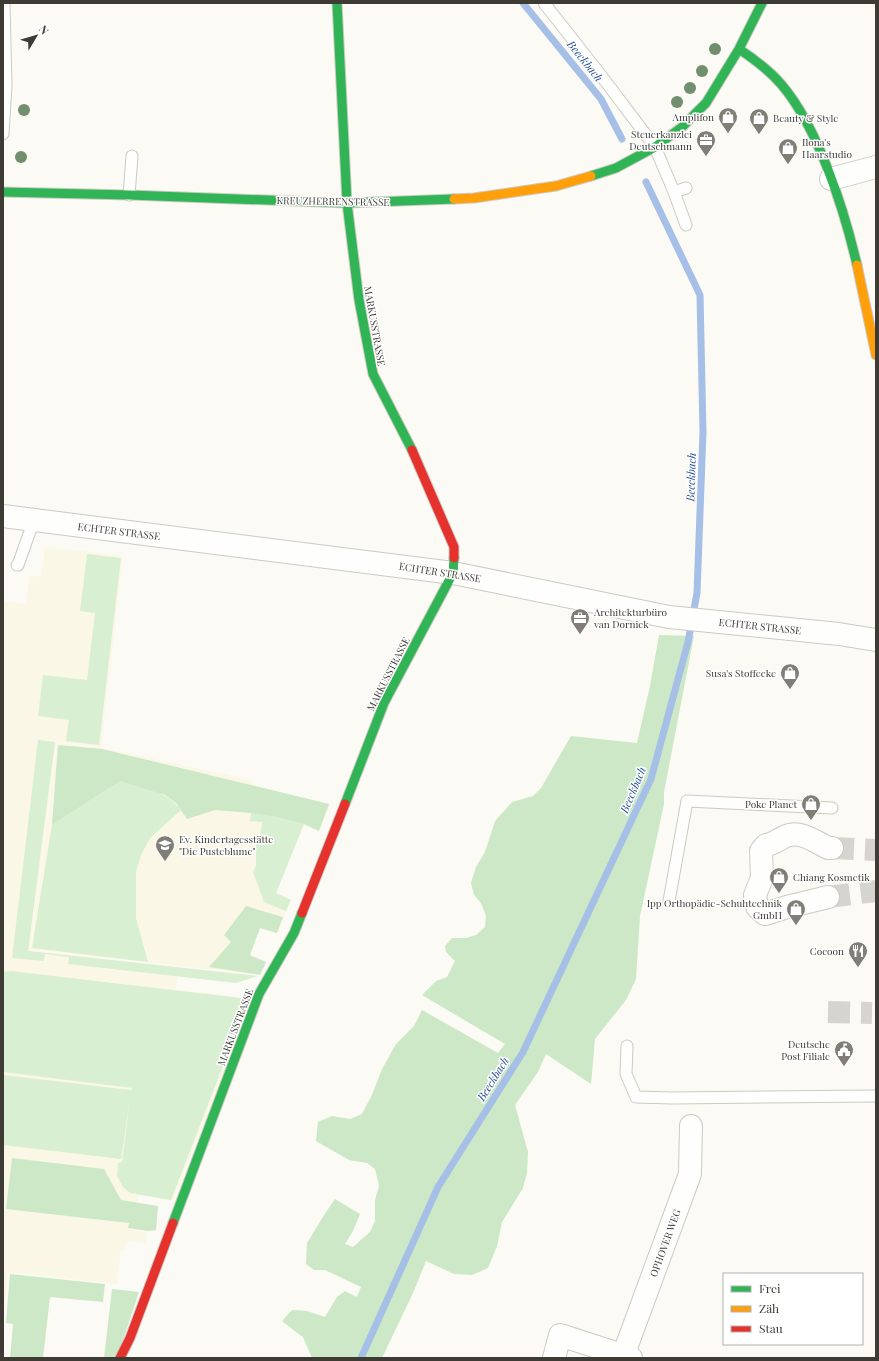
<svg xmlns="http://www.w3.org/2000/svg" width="879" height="1361" viewBox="0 0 879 1361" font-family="'Playfair Display',serif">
	<rect width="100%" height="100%" fill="#fbfaf4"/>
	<path fill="#fbf7e6" d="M45,547l78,9 -22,191 -45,-5 -26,208 149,17 -3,22 76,10 -79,202 -34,-6 -2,10 -9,17v7l19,3 -1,11 -20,-2 -1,9h-4l-4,34 -109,-12 -5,43v-714l23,3 4,-29 11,2z
		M57,743l45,5 151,32 -1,5 78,19 -11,27 -15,-6 -28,68 15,7 -14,34 -17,-6 -10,27 16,7 -6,13 -229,-26z"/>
	<path fill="#d8efd2" d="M87,554l34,4 -22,187 -33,-4 3,-21 -31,-4 5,-41 44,5 8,-67 -15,-2z
		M38,740l17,2 -27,209 230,25 -22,7 -168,-19 1,-7 -24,-3 -1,7 -32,-3z
		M120,781c22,6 46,10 61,29l-31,28 -9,17 -5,17v46l12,44 -116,-14 20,-123z
		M251,813l26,4 27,7 -28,69 15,7 -5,11 -22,-9 -11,-30 3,-6v-28h4l2,-16 -12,-1z
		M11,971l238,28 -78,201 -41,-7 -7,-6 -6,-11 1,-13 4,-1 8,-63 -9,60 -118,-14v-70l128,15 1,-2 -129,-16v-100z"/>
	<path fill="#cce8c6" d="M659,635l35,1 -30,156v12l-24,112 -4,63 -10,21 -31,39 -4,45 -45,-30 -8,18 -23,33 13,47 -1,21 -4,15 -21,34 -5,24 -9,22 -16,7 -18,-1 -28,-13 -13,32 -31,65h-70l-9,-21 -7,-5 -14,-11 10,-11 15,1 18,6 12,-20 8,-6 12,6 4,-10 -36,-17h-11l-8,-6 1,-21 19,-31 9,-13 25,15 -7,17 -8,13 8,3 17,-15 5,-11v-21l4,-14 -4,-17 -8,-6 -18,-3 -33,-19 2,-19 14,-6 18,3 12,-5 10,-19 10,-26 14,-25 18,-18 8,-16 76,43 7,-9 -83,-49 14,-14 11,-4 8,-16 -9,-9 -1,-6 7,-8h14l10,-3 9,-8 1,-11 -5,-13 -7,-8 -3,-12 5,-16 9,-15 10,-31 17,-19 21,-6 8,-8 30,-52 66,7 13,-57z
		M58,745l44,4 227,55 -10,27 -15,-7 -27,-7 -26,-4 -36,-3 -28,9 -11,-16 -11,-8 -45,-14 -68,44z
		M246,906l37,11 -6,16 -17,-5 -10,27 16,7 -6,13 -51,-8 22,-25 -7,-7z
		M12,1158l92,11 17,31 37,6 -2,24 -8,1 -20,-3 1,-5 -123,-14z
		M10,1274l95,10 -2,18 -53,-5 -7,61h-33l3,-34 -7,-1z
		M112,1289l27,3 -22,66h-13z"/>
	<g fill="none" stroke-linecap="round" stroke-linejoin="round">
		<path stroke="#a6bfe7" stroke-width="7" d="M523,3l78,96 21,40
			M361,1358l77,-171 85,-135 128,-273 37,-137 9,-49 6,-161 -3,-137 -54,-113"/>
		<path stroke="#d5d4ce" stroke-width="22" stroke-dasharray="22 11" stroke-linecap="butt" d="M832,848l44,2
			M828,897l48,-6
			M828,1012l44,1"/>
		<defs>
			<path id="lane" d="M544,3l59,75 52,69 19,45 12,33
				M3,134l3,-49 -2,-82
				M674,192l12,-4
				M129,195l3,-39
				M17,565h1l16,-45
				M669,901l18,-100 145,7
				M627,1046l-1,28 10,23 37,1 203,-2"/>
			<path id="street" d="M831,179l45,-12
				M3,516l450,57 216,44 170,17 37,6
				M828,897l-41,10 -22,7 -8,-7 -2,-12 7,-17 -1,-27 5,-6c8,-1 13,-6 20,-9 14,-6 30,6 42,12h4
				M623,1356l67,-182 1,-48
				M554,1358l6,-23 71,23"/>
			<path id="fast" d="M337,3l10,200 12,97 14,74 39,76
				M739,49c15,10 30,21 42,35 37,43 63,125 76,181
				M591,176l25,-8 39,-21 27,-20 24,-24 33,-54 23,-46
				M3,192l126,3 218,8 107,-4
				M345,804l39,-101 69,-130 1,-15
				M173,1223l86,-229 35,-61 8,-20"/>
			<path id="slow" d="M454,199l20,-1 82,-12 35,-10
				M857,265l19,90"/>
			<path id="jam" d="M412,450l42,97v11
				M302,913l43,-109
				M120,1358l10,-20 43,-115"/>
		</defs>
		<use href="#lane" stroke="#cbcac4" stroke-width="13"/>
		<use href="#street" stroke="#cbcac4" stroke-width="24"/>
		<use href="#fast" stroke="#cbcac4" stroke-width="11"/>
		<use href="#slow" stroke="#cbcac4" stroke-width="11"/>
		<use href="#jam" stroke="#cbcac4" stroke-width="11"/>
		<use href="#lane" stroke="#fefefd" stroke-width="11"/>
		<use href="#street" stroke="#fefefd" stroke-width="22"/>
		<use href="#fast" stroke="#30b455" stroke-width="9"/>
		<use href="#slow" stroke="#ff9f0a" stroke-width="9"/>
		<use href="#jam" stroke="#e5322d" stroke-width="9"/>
	</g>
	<g fill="#718e6e">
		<circle cx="715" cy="49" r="6"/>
		<circle cx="702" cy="71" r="6"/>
		<circle cx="690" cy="88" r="6"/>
		<circle cx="677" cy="102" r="6"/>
		<circle cx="24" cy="110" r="6"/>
		<circle cx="21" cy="157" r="6"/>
	</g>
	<defs>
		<symbol id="shop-pin" viewBox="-11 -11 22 30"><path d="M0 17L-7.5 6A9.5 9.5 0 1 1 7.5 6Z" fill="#807e77" stroke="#fff"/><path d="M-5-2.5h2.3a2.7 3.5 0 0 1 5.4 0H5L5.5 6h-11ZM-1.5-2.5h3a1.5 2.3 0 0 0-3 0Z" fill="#fff"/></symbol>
		<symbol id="office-pin" viewBox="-11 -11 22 30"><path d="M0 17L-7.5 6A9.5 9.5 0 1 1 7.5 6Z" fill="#807e77" stroke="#fff"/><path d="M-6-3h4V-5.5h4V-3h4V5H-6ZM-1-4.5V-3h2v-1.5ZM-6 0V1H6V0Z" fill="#fff"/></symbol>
		<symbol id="school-pin" viewBox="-11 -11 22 30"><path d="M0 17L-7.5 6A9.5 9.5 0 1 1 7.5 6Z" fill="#807e77" stroke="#fff"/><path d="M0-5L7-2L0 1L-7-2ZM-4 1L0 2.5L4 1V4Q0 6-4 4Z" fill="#fff"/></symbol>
		<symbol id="restaurant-pin" viewBox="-11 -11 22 30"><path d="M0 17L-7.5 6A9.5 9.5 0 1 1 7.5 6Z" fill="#807e77" stroke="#fff"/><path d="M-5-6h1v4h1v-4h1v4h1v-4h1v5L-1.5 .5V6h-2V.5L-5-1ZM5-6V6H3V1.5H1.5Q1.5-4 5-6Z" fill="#fff"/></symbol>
		<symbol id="civic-pin" viewBox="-11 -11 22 30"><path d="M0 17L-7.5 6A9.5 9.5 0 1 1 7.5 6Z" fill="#807e77" stroke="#fff"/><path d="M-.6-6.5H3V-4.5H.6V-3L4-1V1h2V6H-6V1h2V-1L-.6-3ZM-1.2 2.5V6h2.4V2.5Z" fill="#fff"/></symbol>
	</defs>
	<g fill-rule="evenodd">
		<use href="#shop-pin" x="717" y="106" width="22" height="30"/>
		<use href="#shop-pin" x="748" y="107" width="22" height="30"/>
		<use href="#office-pin" x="695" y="129" width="22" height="30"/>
		<use href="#shop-pin" x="777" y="137" width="22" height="30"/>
		<use href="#office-pin" x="569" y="607" width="22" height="30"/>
		<use href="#shop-pin" x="779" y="662" width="22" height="30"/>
		<use href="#shop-pin" x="800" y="793" width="22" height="30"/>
		<use href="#school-pin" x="154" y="834" width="22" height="30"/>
		<use href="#shop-pin" x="768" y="866" width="22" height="30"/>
		<use href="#shop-pin" x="785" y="898" width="22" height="30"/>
		<use href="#restaurant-pin" x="847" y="940" width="22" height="30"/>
		<use href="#civic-pin" x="833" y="1039" width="22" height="30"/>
	</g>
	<g text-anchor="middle" stroke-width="3" stroke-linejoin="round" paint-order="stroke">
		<g font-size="10" fill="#3d3b34" stroke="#fff" text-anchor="end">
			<text x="714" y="121">Amplifon</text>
			<text x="773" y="122" text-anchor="start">Beauty &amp; Style</text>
			<text x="692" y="138">Steuerkanzlei<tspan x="692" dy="12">Deutschmann</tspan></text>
			<text x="802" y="146" text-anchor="start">Ilona's<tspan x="802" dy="12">Haarstudio</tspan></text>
			<text x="594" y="616" text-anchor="start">Architekturbüro<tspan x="594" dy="12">van Dornick</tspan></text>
			<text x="776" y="677">Susa's Stoffecke</text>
			<text x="797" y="808">Poke Planet</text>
			<text x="179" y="843" text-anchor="start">Ev. Kindertagesstätte<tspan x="179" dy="12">"Die Pusteblume"</tspan></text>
			<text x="793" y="881" text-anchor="start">Chiang Kosmetik</text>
			<text x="782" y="907">Ipp Orthopädie-Schuhtechnik<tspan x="782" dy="12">GmbH</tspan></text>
			<text x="844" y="955">Cocoon</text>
			<text x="830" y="1048">Deutsche<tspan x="830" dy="12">Post Filiale</tspan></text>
		</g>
		<g font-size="10" fill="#3d3b34" stroke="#fff">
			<text transform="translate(333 201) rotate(1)" y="4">KREUZHERRENSTRASSE</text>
			<text transform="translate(375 326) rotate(80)" y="4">MARKUSSTRASSE</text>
			<text transform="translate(119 531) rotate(7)" y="4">ECHTER STRASSE</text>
			<text transform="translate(440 572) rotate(9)" y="4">ECHTER STRASSE</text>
			<text transform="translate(760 626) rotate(6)" y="4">ECHTER STRASSE</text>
			<text transform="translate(388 674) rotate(-63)" y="4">MARKUSSTRASSE</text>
			<text transform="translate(235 1027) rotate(-69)" y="4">MARKUSSTRASSE</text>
			<text transform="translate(665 1243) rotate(-70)" y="4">OPHOVER WEG</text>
		</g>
		<g font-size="11" font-style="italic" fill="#244e94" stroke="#fff">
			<text transform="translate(585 61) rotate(51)" y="4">Beeckbach</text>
			<text transform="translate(691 477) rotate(-88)" y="4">Beeckbach</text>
			<text transform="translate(633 790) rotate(-67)" y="4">Beeckbach</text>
			<text transform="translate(493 1079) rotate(-58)" y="4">Beeckbach</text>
		</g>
	</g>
	<rect width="879" height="1361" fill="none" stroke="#3d3b34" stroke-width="8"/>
	<rect x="723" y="1273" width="140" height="72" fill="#ffffff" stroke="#b1b1ae"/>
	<rect x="731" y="1286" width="20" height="6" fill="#30b455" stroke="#b1b1ae"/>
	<text x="759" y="1293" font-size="12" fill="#3d3b34">Frei</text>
	<rect x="731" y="1306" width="20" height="6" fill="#ff9f0a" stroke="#b1b1ae"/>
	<text x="759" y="1313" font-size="12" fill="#3d3b34">Zäh</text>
	<rect x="731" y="1326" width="20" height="6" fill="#e5322d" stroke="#b1b1ae"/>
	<text x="759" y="1333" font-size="12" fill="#3d3b34">Stau</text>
	<g transform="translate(36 36) rotate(52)" stroke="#ffffff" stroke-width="3" paint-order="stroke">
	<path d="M0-3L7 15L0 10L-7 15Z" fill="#3d3b34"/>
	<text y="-6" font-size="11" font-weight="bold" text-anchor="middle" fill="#3d3b34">N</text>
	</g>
</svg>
